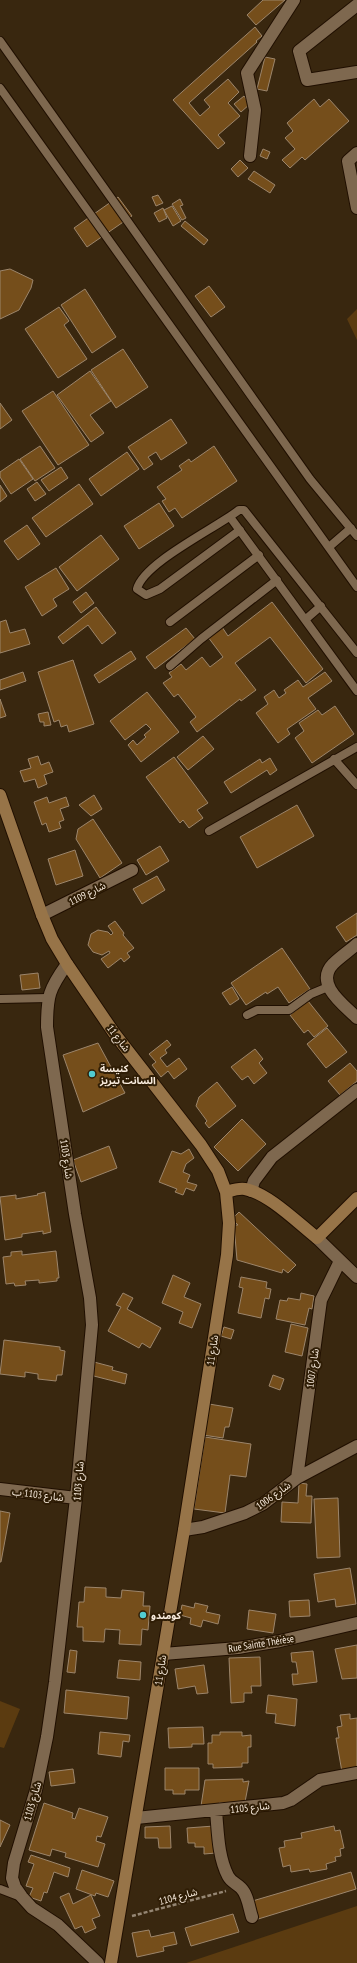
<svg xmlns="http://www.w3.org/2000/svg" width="357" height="1963" viewBox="0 0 357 1963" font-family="'PT Sans Narrow','Noto Sans Arabic',sans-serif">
	<rect width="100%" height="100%" fill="#39270f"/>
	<path fill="#5b3b10" d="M357,309v31l-10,-21z
		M0,1701l20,8 -16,39 -4,-1z
		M357,1906v57h-171z"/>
	<path fill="#754e1b" stroke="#9c856b" d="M263,0h22l-29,25 -9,-10z
		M255,27l7,9 -6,5 1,1 -68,61 11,13 10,-9 -6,-7 24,-21 11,13 -11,11 12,13 -22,19 7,8 -7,6 -45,-49z
		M265,57l10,2 -8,32 -10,-2z
		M244,96l6,8 -9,8 -7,-8z
		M314,99l6,8 9,-8 20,22 -44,39 -3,-3 -12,11 -8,-8 13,-11 -10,-11 8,-7 -6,-8z
		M263,149l7,3 -3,7 -7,-3z
		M240,160l8,8 -10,9 -7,-8z
		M254,171l21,14 -5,8 -22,-14z
		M158,195l5,8 -7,3 -4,-9z
		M118,197l14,19 -45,31 -13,-19z
		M180,199l3,6 -3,1 6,12 -4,2 -10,-16z
		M172,206l9,15 -8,5 -9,-16z
		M163,208l4,10 -8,4 -5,-9z
		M185,221l23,19 -4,5 -23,-19z
		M10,269l23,11 -2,8 -12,22 -19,9v-48z
		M209,286l16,21 -14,10 -16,-21z
		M85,289l31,48 -24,16 -31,-48z
		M59,307l10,14 -5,4 23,34 -29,19 -33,-49z
		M123,349l25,38 -32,21 -25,-38z
		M90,371l21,30 -21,14 14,18 -13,9 -34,-47z
		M53,391l36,54 -31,20 -36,-54z
		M0,403l12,17 -12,9z
		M171,419l16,24 -26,17 -5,-8 -8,5 5,7 -9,6 -16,-23z
		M40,446l15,22 -20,13 -15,-22z
		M214,446l23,35 -55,37 -7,-10 -6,4 -7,-11 4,-2 -9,-12 25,-17 -3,-4 10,-7 2,3z
		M127,452l12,17 -38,27 -12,-17z
		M19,459l14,20 -22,15 -11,-17v-5z
		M61,467l7,11 -19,13 -8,-11z
		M37,482l9,12 -11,7 -8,-12z
		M79,484l14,20 -47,33 -14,-19z
		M0,485l7,11 -7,6z
		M159,503l15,23 -35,23 -15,-23z
		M27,525l13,19 -22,16 -14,-19z
		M101,535l18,24 -42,32 -18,-24z
		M56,568l13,21 -16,10 4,7 -15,10 -17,-29z
		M86,592l8,11 -13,10 -8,-11z
		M272,602l51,67 -17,14 -36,-46 -35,26 21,27 -15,11 -1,-2 -43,33 -7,-10 6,-5 -18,-23 -4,3 -11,-14 9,-6 -3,-4 12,-9 5,6 16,-13 8,10 13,-10 -15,-20 14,-10 6,9z
		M96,607l20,26 -14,11 -14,-19 -25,19 -5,-7z
		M6,620l4,13 15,-4 5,15 -30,9v-31z
		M186,628l9,11 -40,30 -9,-12z
		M131,651l5,8 -37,24 -5,-8z
		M73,660l21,64 -25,8 -2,-7 -6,2 -2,-7 -5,2 -16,-50z
		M23,672l3,9 -26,9v-10z
		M325,672l7,9 -24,17 8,11 -29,20 3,5 -12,9 -22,-30 12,-9 -4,-7 10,-7 5,8 7,-5 -2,-3 14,-10 5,7z
		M147,692l32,40 -38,30 -13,-17 5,-5 4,5 9,-8 -2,-2 7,-6 -5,-5 -21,16 -15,-19z
		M0,699l6,17 -6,2z
		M335,706l19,28 -42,29 -17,-25 9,-7 -5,-8 19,-13 4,5z
		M48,712l3,13 -7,1v-4h-4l-2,-8z
		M203,736l11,13 -26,21 -11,-13z
		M38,756l3,9 8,-3 4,10 -9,3 3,9 -9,4 -3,-9 -11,3 -4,-11 11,-3 -3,-9z
		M174,757l34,46 -11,7 6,8 -14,10 -6,-8 -3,3 -34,-46z
		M270,758l7,12 -7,5 -3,-5 -36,23 -7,-11 36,-23 2,4z
		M94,795l8,14 -11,7 -12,-11z
		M47,797l2,6 17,-6 3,9 -9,3 4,11 -5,2 2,6 -12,4 -3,-9 -4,2 -8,-23z
		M297,805l17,31 -57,32 -17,-31z
		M93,819l29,44 -22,15 -24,-39 2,-10z
		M160,846l9,15 -23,14 -9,-15z
		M75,850l8,26 -27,9 -8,-26z
		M157,876l8,14 -23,14 -9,-15z
		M357,913v22l-11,7 -10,-15z
		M115,921l9,12 -1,2 11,13 -7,5 3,4 -6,5 -3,-4 -13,10 -7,-9 9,-6 -1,-2 -7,4 -9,-3 -5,-7 3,-11 7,-4 10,2 3,3 2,-2 -5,-7z
		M282,948l28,41 -21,14 -11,-16 -11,7 -1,-2 -20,13 -15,-22z
		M38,973l2,15 -18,2 -2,-15z
		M232,987l7,12 -9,6 -8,-12z
		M308,1001l20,25 -14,11 -6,-7 -4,3 -14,-18z
		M327,1028l20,24 -21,16 -19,-24z
		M167,1040l4,5 -6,5 2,3 -7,5 7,9 12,-9 8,11 -13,10 -6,-8 -7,6 -9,-12 4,-3 -7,-8z
		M98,1043l27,50 -42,19 -20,-57z
		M255,1049l8,10 -4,4 8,10 -13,11 -6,-8 -6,4 -11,-13z
		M350,1063l7,8v10l-17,14 -12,-14z
		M217,1082l19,24 -27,22 -4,-5 2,-2 -11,-15 3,-9z
		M242,1119l24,25 -28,27 -24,-24z
		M109,1146l8,22 -36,14 -8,-22z
		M189,1149l5,9 -8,6 -3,8 7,3 -3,7 10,3 -3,6 -8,-3 -3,7 -8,-3 2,-3 -18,-7 13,-31 9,3z
		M45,1192l6,40 -8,2v-3l-21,3v3l-17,3 -5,-43 16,-2v4l22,-4 -1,-1z
		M239,1212l57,53 -8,8 -5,-4 -1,4 -45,-13 -3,-35h4l-6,-6z
		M22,1251v4l34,-4 3,27h-2v3l-18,2v-3l-14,1 1,4 -11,1 -1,-3 -8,1 -3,-27 8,-1v-4z
		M173,1275l17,8 -6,14 17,7 -9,24 -13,-5 4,-11 -21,-9z
		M241,1277l26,5 -1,6 5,1 -2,10 -4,-1 -4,20 -23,-5 5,-25 -4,-1z
		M123,1293l10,5 -6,11 34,19 -11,20 -8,-5 -3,5 -31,-17 13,-24 -5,-2z
		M301,1293l13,3 -2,13 -3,-1 -4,17 -29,-6 4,-19 7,1 1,-3 12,2z
		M291,1324l17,4 -6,28 -17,-4z
		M224,1327l10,3 -3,9 -10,-3z
		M4,1340l56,7v3l5,1 -3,24h-5l-1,6 -18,-2v-5l-13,-2v5l-25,-3z
		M94,1362l19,5 -1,3 15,4 -2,10 -35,-9z
		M273,1375l11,4 -4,11 -11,-4z
		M209,1404l24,4 -4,19h-4l-2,11 -20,-3z
		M205,1437l46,7 -5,33 -16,-2 -5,38 -31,-4z
		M299,1483l8,1 -1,12h6l-1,27 -30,-1 1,-20 16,1z
		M338,1498l2,59 -23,1 -3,-59z
		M0,1511l10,2 -9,49h-1z
		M350,1568l6,36 -20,3 -1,-8 -17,3 -4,-28z
		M85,1587l21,1v9l15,1 1,-8 22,2 -1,14h7l-2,24 -6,-1 -1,16 -22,-1 1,-14 -15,-1 -1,13 -21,-1v-14h-6l2,-25h5z
		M309,1600l1,16 -20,1 -1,-16z
		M195,1603l13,3 -2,6 14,3 -2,9 -15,-4 -2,7 -11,-3 1,-6 -11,-3 2,-10 12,3z
		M249,1610l27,4 -3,19 -26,-4z
		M357,1645v33l-15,1 -7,-30z
		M70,1650l7,1 -2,22 -8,-1z
		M313,1651l4,31 -24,3 -1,-11h6l-2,-12h-4l-1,-9z
		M260,1657l1,29h-10l1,7h-8v9l-13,1 -2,-45z
		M119,1660l22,2 -1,18 -23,-2z
		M204,1665l4,28 -11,1 -2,-8 -17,3 -3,-20z
		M66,1690l63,7 -2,22 -63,-6z
		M268,1695l29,4 -2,27 -20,-3 1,-9 -10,-1z
		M350,1714v5l7,-1v51l-15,3 -6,-34h3l-2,-11 5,-1 -2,-11z
		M203,1727l1,17h-12v3l-23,1 -1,-20z
		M100,1732l30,3 -1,7 -6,-1 -2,16 -23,-3z
		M220,1732h22v4l9,-1v12h-3v16h-6v4l-29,1v-4h-5v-21h4v-8h8z
		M165,1768h34v22h-14v4h-12v-4h-8z
		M73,1769l2,14 -24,3 -2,-14z
		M243,1779v3l6,-1 -4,21 -26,1v3h-18l4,-26z
		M44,1803l29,10 -1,5 3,1 4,-11 29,9 -7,20 -4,-1 -1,5 9,3 -7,23 -33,-10 1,-4 -14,-4 -2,7 -21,-6z
		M0,1820l10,5 -10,22z
		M170,1826l1,22h-12l-1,-10h-13v-11z
		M214,1826l2,27 -12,1v-7h-9v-4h-7l-1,-15z
		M334,1826l1,5 5,-1 4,18 -4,1 1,7 -6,1 1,4 -10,3 1,5 -17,3 -1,-3 -18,3 -1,-7 -7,2 -4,-19 6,-1 -1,-6 18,-3 -1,-5z
		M31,1855l39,13 -2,9 -14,-5 -7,21 -3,-1 -3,9 -12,-4 4,-9 -7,-2 8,-22 -6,-2z
		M82,1870l32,11 -6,16 -12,-4 -1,3 -19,-7z
		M351,1872l5,17 -101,31 -6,-18z
		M69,1893l4,11 18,-9 9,21 -8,3 4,9 -11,5 -3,-7 -7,3 -15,-32z
		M233,1914l6,18 -48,14 -6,-18z
		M149,1930l2,7 23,-5 3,12 -14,3 1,4 -27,6 -5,-24z"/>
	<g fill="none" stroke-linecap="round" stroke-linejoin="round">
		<defs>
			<path id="lane" d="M0,41l310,438 47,57
				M0,88l357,499
				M230,517l127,174
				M240,530l-80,59 -14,6 -9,-6c6,-26 79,-61 102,-79h5l113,143
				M329,547l22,-19
				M306,619l15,-13
				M170,622l89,-67
				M170,666l31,-27 76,-59
				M334,759l23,26
				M209,831l148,-84
				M0,999l48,-1
				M247,1015l10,-5h32l22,-16 17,-7
				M0,1889l21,8"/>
			<path id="street" d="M357,5l-58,46 8,29 50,-8
				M357,153l-9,8 9,47
				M250,156l5,-46 -8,-37 47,-73
				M42,915l90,-45
				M357,944c-8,7 -17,13 -24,20 -19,20 11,41 24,54
				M67,964c-18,25 -20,32 -20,63l28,187 15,84 2,27 -16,173 -21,184 -8,55 -11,53 -22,73 -2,15 3,9 7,10 10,11 26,17 40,38
				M251,1191l3,-10 18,-24 85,-67
				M317,1238l40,39
				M297,1478l24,-178 19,-39
				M0,1489l76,9
				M184,1530l19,-3 42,-14 18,-9 34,-26 60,-32
				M163,1654l75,-6 42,-7 77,-18
				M216,1811c2,21 2,46 12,65 3,6 8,7 13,12 7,7 8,20 11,29
				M136,1818l147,-15 8,-3 29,-20 37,-7"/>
			<path id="secondary" d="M0,795l42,120 10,24 15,25 47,69 87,112 17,26 8,21 3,31 -2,32 -43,275 -73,433
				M226,1192c7,-2 12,-4 19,-3 23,4 53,34 72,49l40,-40"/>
		</defs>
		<use href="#lane" stroke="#200f00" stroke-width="10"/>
		<use href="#street" stroke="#200f00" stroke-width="14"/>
		<use href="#secondary" stroke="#200f00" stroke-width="14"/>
		<path stroke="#958673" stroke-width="2.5" stroke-dasharray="4 2" stroke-linecap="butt" d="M132,1916l94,-25"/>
		<use href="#lane" stroke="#7e684f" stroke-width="8"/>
		<use href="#street" stroke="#7e684f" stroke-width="12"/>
		<use href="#secondary" stroke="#977448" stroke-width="12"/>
	</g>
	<g fill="#51ccd2" stroke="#2f1d05" stroke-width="1.5">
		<circle cx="92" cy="1074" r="4"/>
		<circle cx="143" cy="1615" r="4"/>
	</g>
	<g text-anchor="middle" stroke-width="4" stroke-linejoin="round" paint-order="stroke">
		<g font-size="10" fill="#faeddf" stroke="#2f1d05">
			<text transform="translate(87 893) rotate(-27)" y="4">شارع 1109</text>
			<text transform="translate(119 1038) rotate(53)" y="4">شارع 11</text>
			<text transform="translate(67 1159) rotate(82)" y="4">شارع 1103</text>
			<text transform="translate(212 1350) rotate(-81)" y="4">شارع 11</text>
			<text transform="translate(312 1368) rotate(-82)" y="4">شارع 1007</text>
			<text transform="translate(78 1481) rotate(-85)" y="4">شارع 1103</text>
			<text transform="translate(38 1494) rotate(7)" y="4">شارع 1103 ب</text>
			<text transform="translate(273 1495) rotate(-36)" y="4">شارع 1006</text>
			<text transform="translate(261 1643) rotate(-9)" y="4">Rue Sainte Thérèse</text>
			<text transform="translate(160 1670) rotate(-81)" y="4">شارع 11</text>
			<text transform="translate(32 1801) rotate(-74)" y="4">شارع 1103</text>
			<text transform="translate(250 1807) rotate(-6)" y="4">شارع 1105</text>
			<text transform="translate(178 1896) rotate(-15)" y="4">شارع 1104</text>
		</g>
		<g font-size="10" font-weight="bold" fill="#faeddf" stroke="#2f1d05" text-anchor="start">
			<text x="100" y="1072">كنيسة<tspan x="100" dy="12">السانت تيريز</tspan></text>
			<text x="151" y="1619">كومندو</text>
		</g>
	</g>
</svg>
